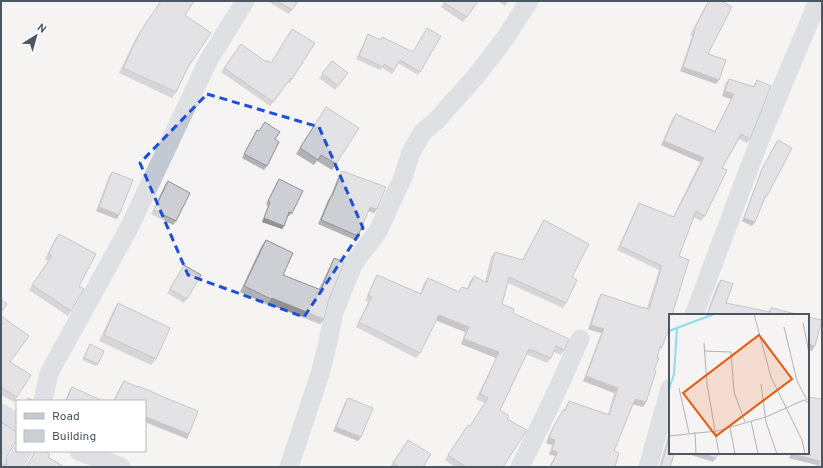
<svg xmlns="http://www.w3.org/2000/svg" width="823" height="468" viewBox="0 0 823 468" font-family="Overpass,sans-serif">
	<rect width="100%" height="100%" fill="#f5f3f3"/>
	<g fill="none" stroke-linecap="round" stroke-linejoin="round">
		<path stroke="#c1cad2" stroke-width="19" d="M694,315l66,-176 58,-138
			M43,401l6,-28 80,-145 79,-167 37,-60
			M1,413l16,10
			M79,451l42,16
			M13,467l10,-16
			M289,467l31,-93 8,-32 6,-30 20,-49 24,-32 25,-54 8,-25 12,-20 13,-11 40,-45 30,-39 23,-36
			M520,467l35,-72 25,-56
			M648,467l22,-79"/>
	</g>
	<path fill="#b0b2b7" d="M161,1l24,14 3,52 -12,25 -4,6 -53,-25 17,-35z
		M269,1h29l-9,13 -20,-12z
		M445,1h33l-15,21 -22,-15z
		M498,1h10l-3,5z
		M708,1h13l-13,53 11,26 -3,4 -36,-13 12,-35 -2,-1z
		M427,28l-7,44 -2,3 -20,-12 -6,11 -10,-6 -2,2 -24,-11 10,-21 2,-4 13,6 1,-3 31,15z
		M241,44l51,35 -2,4 -2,-1 -18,24 -49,-34z
		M332,61l16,12 -13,17 -16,-12z
		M729,79l24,7 4,-6 -7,59 -3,4 -8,-4 -17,29 -17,48 -4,5 -7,-4 -15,39 -17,91 -3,4 -2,7 -11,44 -3,5 -10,-3 -19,47 1,16h-66l6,-11 -6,-2 3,-9 -6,-2 4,-11 10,-17 3,-5h1l2,-4 3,-5 39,13 6,-21 -31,-12 18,-48 -13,-4 10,-30 3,-5 42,14h4l12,-38 -42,-20 19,-42 3,-5 34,14 27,-55 -39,-17 11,-26 4,-5 39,17 16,-32 -9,-3 3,-13z
		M326,107l10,57 -4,6 -15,-9 -3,4 -18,-11z
		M257,130l10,36 -3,4 -22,-12z
		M778,140l-11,56 -3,3 -12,27 -10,-5 18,-48 15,-29z
		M342,171l35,38 -3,4 -6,-2 -10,25 -3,4 -37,-16 10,-24 2,-2 9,-23z
		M112,172l7,43 -2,4 -21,-8 13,-35z
		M279,179l13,34 -3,3h-1l-4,10 -2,3 -20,-7 6,-16 -2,-2 11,-21z
		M168,181l8,40 -3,4 -22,-11 14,-29z
		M544,220l28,57 -6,26 -3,5 -55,-25 -6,21 11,9 51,37 -3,5 -7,-3 -3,6 -4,5 -21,-9 -26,56 7,9 -4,48h-48l-10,-7 20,-30 5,-4 15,-23 -9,-4 20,-41 -35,-14 4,-12 -29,-12 -16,33 -4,5 -60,-31 12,-25 -3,-1 9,-21 3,-5 43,18 4,-10 4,-5 30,14 4,-5 5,2 3,-8 4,-5 11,6 6,-25 4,-5 27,8 19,-35z
		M59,234l20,52 -8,25 -3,5 -39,-26 19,-29 -3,-2 10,-20z
		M266,240l17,35 36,14 12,-25 3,-6 -6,44 -4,17 -4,5 -52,-20 -1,1 -27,-13 22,-47z
		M184,265l3,34 -3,4 -17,-10z
		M721,280l5,23 42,9 3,-4 29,7h-94l11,-30z
		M118,303l38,56 -5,6 -52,-24 15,-32z
		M1,316l16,81 -3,5 -13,-7z
		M90,344l8,20 -2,2 -14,-6z
		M124,381l13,6 1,-1 51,48 -2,5 -42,-38h-32l8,-16z
		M72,387l31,14h-38l4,-10z
		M808,397l14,70h-5v-2l-28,-7 2,-5h17z
		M348,398l13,39 -3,4 -25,-10 12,-29z
		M670,429v24l3,4 -3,10h-11z
		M17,432v10l-2,2 -8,12 -1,5 1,4 -2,2h-4z
		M408,440l15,27h-33z
		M34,451h11l3,6 16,10h-38l6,-10z"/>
	<path fill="#909195" d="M683,67l36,13 -3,4 -36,-13z
		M725,91l9,3 -3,5 -9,-3z
		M664,141l40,17 -4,4 -39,-17z
		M99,207l20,8 -2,4 -21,-8z
		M370,207l7,2 -3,4 -7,-2z
		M264,218l20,8 -2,3 -20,-7z
		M744,218l11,4 -3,4 -10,-5z
		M272,298l52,21 -4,5 -52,-20z
		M439,315l30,12 -4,5 -30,-12z
		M591,325l13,4 -3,4 -13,-4z
		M464,339l35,13 -3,6 -35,-14z
		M808,344l7,2 -3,5 -4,-1z
		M586,376l32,12 -4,5 -31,-12z
		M635,399l11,3 -3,5 -11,-3z
		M146,417l43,17 -2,5 -42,-17v-3z
		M336,427l25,10 -3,4 -25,-10z
		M549,438l6,2 -3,5 -6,-2z
		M552,450l6,2 -3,4 -6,-2z
		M685,453h16l15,5 -3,4z
		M792,454l28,7 -3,4 -28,-7z"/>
	<path fill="#cdcfd5" stroke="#909195" d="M161,1h33l-9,14 26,18 -23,34 -12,25 -53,-24 17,-36z
		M277,1h21l-6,9z
		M445,1h33l-11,16 -23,-14z
		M709,1h12l11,6 -24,47 18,6 -7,20 -36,-13 12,-36h-2z
		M427,28l14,8 -21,36 -20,-12 -6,10 -10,-6 -1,3 -24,-11 9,-22 13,6 1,-3 31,15z
		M292,29l23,14 -23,36 -1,-1 -18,24 -49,-34 17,-24 25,18 1,-2 4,3z
		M332,61l16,12 -10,13 -16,-13z
		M729,79l25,8 3,-7 14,6 -21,53 -9,-5 -19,34 5,2 -22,46 -9,-5 -17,45 10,4 -17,55h-2v10l-8,22h-2l-3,11h2l-5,12 2,1 -10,31 -11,-3 -21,52 5,2 -4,14h-65l8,-15 -6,-2 3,-10 -6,-2 4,-10 10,-18 2,1 4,-10 40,14 9,-27 -32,-12 18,-47 -13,-4 10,-31 42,14v-1l6,2 13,-43 -42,-20 19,-43 35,14 30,-59 -40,-17 12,-27 39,18 19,-38 -9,-3z
		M326,107l33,21 -23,36 -15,-9 -3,5 -18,-12z
		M265,122l15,10 -5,7 4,3 -12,24 -23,-12 13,-24 2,1z
		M778,140l14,8 -25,48 -1,-1 -11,27 -11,-4 18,-49z
		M342,171l44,16 -9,22 -7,-2 -12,29 -37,-16 10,-24h1z
		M112,172l21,8 -14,35 -20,-8z
		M279,179l24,12 -11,22 -3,-1 -5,14 -20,-8 6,-16 -2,-1z
		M168,181l22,12 -14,28 -22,-11z
		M544,220l45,24 -17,33 5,3 -11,23 -57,-26 -7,27 12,5 -1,4 56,26 -5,11 -8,-4 -5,12 -22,-9 -29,61 9,6 -2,3 20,11 -24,37h-37l-18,-12 20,-30 2,1 18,-28 -8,-4 19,-42 -35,-13 5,-12 -30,-12 -19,38 -61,-31 13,-25 -4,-2 9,-20 44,19 7,-16 31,14 3,-5 6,2 6,-13 13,7 8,-31 28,8z
		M59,234l37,20 -17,32 5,3 -13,22 -39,-26 20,-29 -4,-2z
		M266,240l27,13 -10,22 38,15 13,-32 10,4 -16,40 -4,17 -52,-21 -1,1 -27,-13z
		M184,265l17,10 -14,24 -17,-10z
		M721,280l12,4 -7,19 44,9 1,-4 29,7h-93z
		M1,299l6,5 -6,8z
		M118,303l52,25 -14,31 -52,-24z
		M1,316l28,20 -19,26 21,13 -14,22 -16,-10z
		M808,317l14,3 -7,26 -7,-2z
		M90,344l14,7 -6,13 -14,-6z
		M124,381l14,6v-1l28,12 32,13 -9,23 -43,-17 -1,3v-19h-31z
		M72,387l31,14h-37z
		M808,397l14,2v68h-4l2,-6 -28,-7v-1h16z
		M28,398l6,3h-7z
		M348,398l25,10 -12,29 -25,-10z
		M1,422l16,10v8l-10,16 -1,5 1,4 -3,-1 -2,3h-1z
		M670,435v18h5v1h-1l-4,13h-9z
		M408,440l23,14 -8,13h-24l-6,-4z
		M36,451h9l5,3 -2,3 16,10h-38z
		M701,453h17l-2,5z"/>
	<path d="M0 0H823V468H0ZM207,94l112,33 44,101 -59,89 -116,-42 -48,-112z" fill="#f5f3f3" fill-opacity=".55" fill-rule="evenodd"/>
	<path fill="none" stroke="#1d4ed8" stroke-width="3" stroke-dasharray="8 5" stroke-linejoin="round" d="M207,94l112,33 44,101 -59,89 -116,-42 -48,-112z"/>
	<g transform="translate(669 314)">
		<rect width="140" height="140" fill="#f5f3f3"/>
		<path fill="none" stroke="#90daee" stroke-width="2" d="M0,17l45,-17M0,75l5,-15 3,-46"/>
		<path fill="none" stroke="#b1b4b9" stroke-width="1" d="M85,0l17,63 31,63 3,14M134,9l6,30M115,13l13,54 10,19M35,29l3,41 12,70M35,37l27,1 3,40 11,30M92,70l5,38 11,32M10,74l10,45M82,107l7,33M61,113l5,27M26,118l1,22M0,122l48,-5 49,-14 38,-17 5,3"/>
		<path fill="#e8590c" fill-opacity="0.15" stroke="#e8590c" stroke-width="2" d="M90,21l33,44 -76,57 -33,-43z"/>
		<rect width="140" height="140" fill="none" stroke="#4a5661" stroke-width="2"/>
	</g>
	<rect width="823" height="468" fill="none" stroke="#4a5661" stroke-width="4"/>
	<rect x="16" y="400" width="130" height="52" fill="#ffffff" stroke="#b7bbc0"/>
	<rect x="24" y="413" width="20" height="6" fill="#c1cad2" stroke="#b7bbc0"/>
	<text x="52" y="420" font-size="12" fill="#4a5661">Road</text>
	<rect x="24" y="430" width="20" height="12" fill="#cdcfd5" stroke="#b7bbc0"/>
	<text x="52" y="440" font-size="12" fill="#4a5661">Building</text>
	<g transform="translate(36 36) rotate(37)" stroke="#ffffff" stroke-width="3" paint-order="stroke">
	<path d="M0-3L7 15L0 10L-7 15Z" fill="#4a5661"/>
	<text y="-6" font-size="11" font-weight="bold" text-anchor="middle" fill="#4a5661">N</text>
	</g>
</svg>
